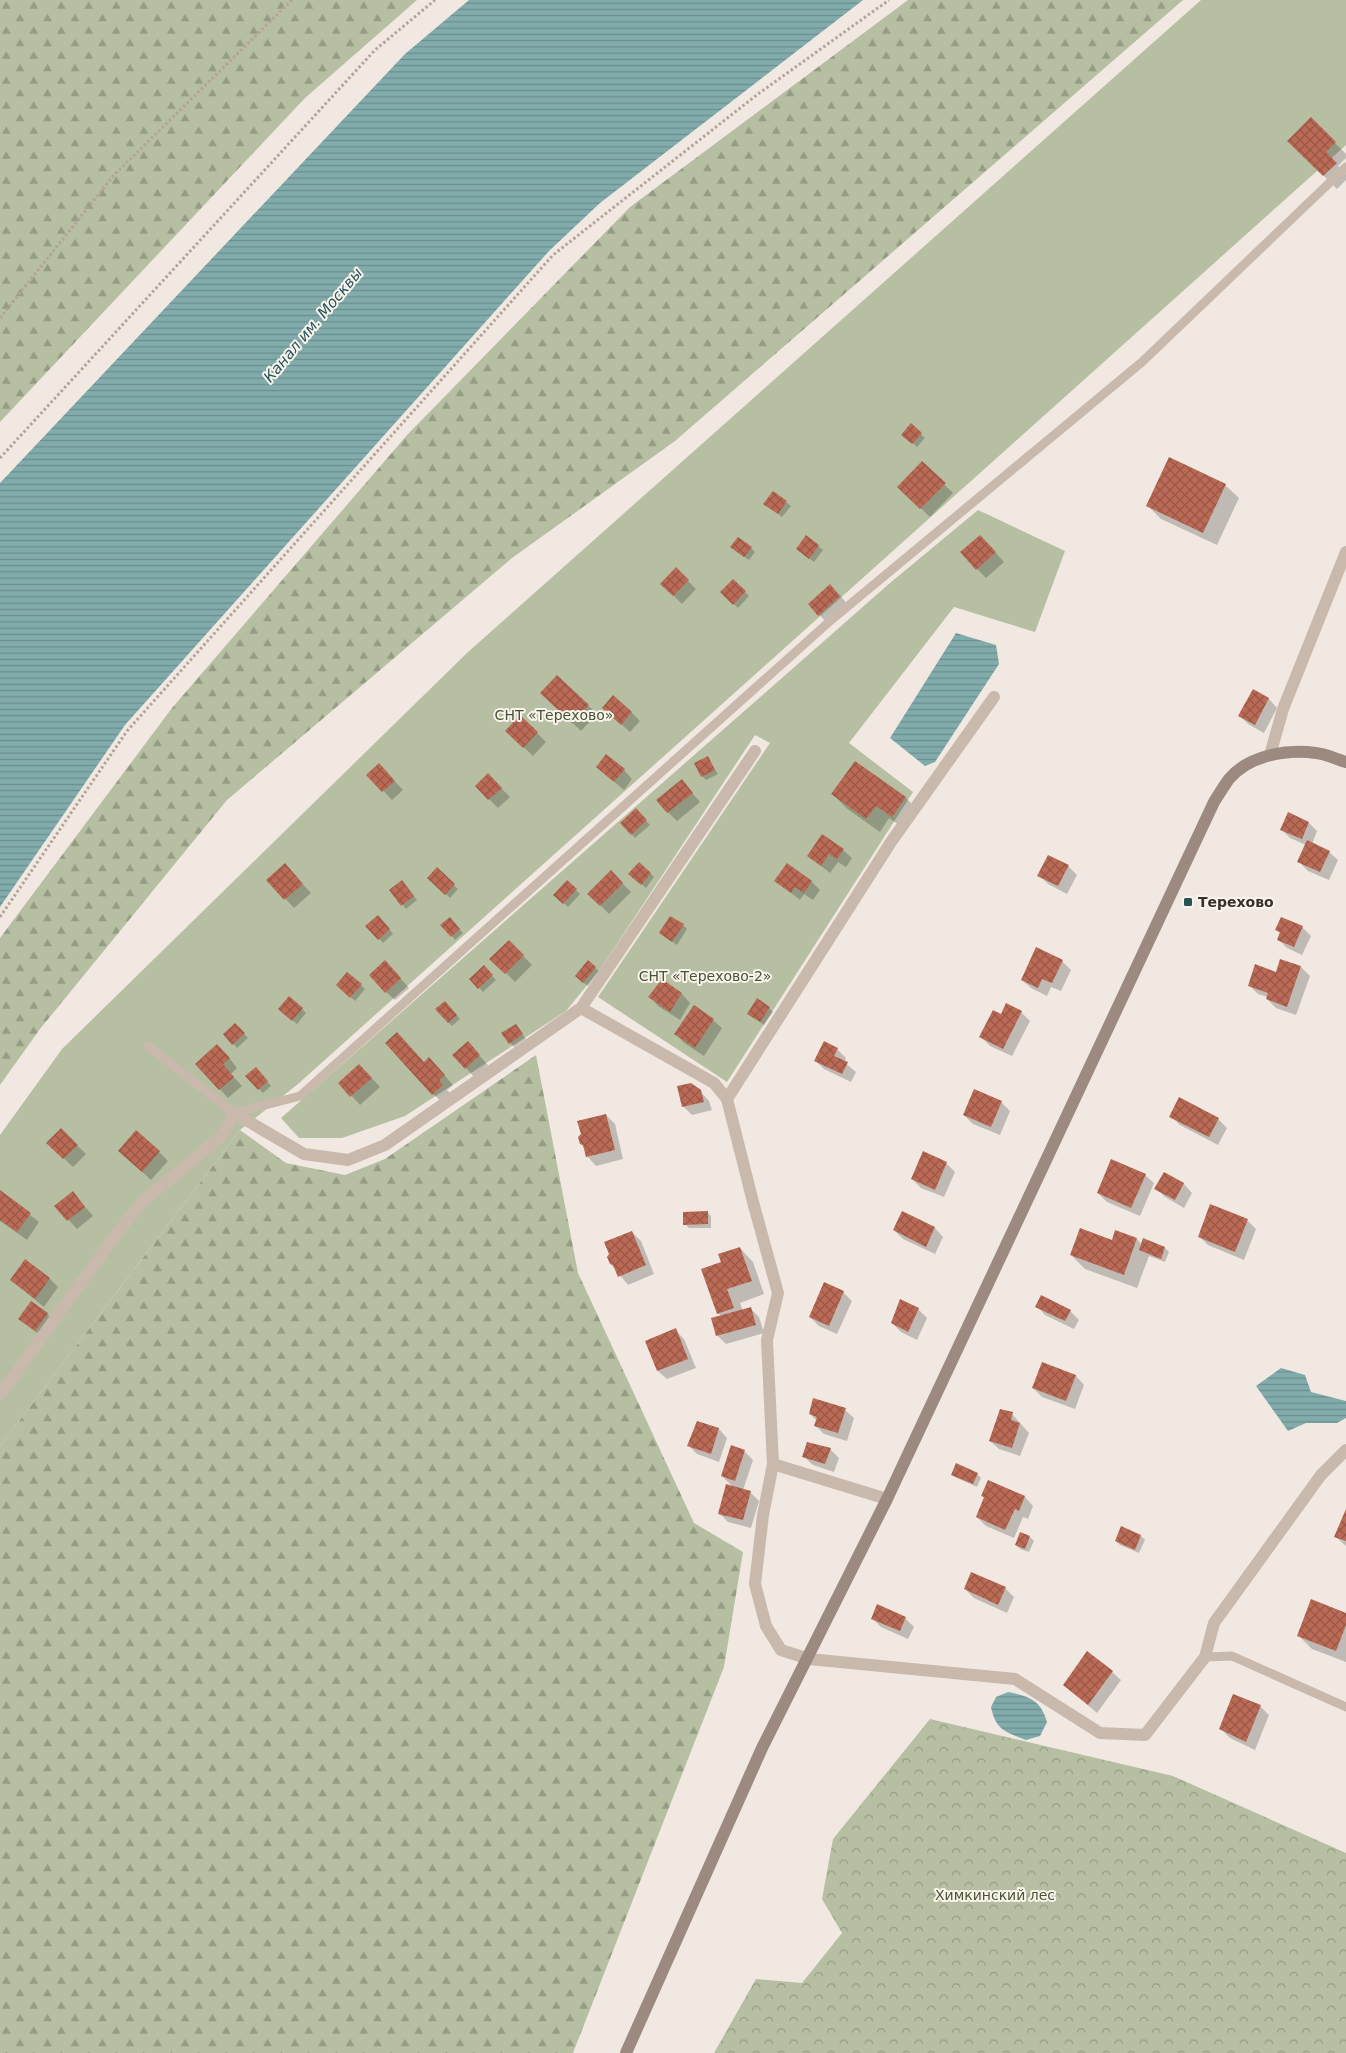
<svg xmlns="http://www.w3.org/2000/svg" width="1346" height="2053" viewBox="0 0 1346 2053" font-family="'DejaVu Sans',sans-serif">
	<defs>
		<pattern id="forest-firs" width="22" height="20" patternUnits="userSpaceOnUse" patternTransform="scale(1.25)"><rect width="22" height="20" fill="#b6bfa2"/><path d="M5 1l3.5 6h-7zM16 11l3.5 6h-7z" fill="#959c84"/></pattern>
		<pattern id="park-crowns" width="20" height="18" patternUnits="userSpaceOnUse" patternTransform="scale(1.25)"><rect width="20" height="18" fill="#b6bfa2"/><path d="M2 6a3 3 0 1 1 6 0M12 15a3 3 0 1 1 6 0" fill="none" stroke="#959c84"/></pattern>
		<pattern id="water-rules" width="6" height="5" patternUnits="userSpaceOnUse" patternTransform="scale(1.25)"><rect width="6" height="5" fill="#82acac"/><path d="M0 2.5h6" fill="none" stroke="#6b8c8c"/></pattern>
		<pattern id="building-cross-hatch" width="8" height="8" patternUnits="userSpaceOnUse" patternTransform="scale(1.25)"><rect width="8" height="8" fill="#bb6a55"/><path d="M0 0l8 8M0 8l8-8" fill="none" stroke="#995847"/></pattern>
	</defs>
	<rect width="100%" height="100%" fill="#f1e9e1"/>
	<path fill="url(#forest-firs)" d="M0,0h417l-112,98 -305,324z
		M908,0h275l-508,441 -163,117 -285,242 -187,229 -40,56v-147l172,-230 236,-274 222,-227z
		M536,1055l42,218 116,250 49,29 -19,115 -151,386h-573v-607l240,-316 46,33 59,12 40,-16z"/>
	<path fill="url(#park-crowns)" d="M930,1719l243,57 173,77v200h-632l42,-74 46,4 40,-50 -20,-34 11,-60z"/>
	<path fill="#b6bfa2" d="M1201,0h145v145l-1048,939 -58,46 -240,316v-311l62,-86 406,-397z
		M978,510l87,41 -30,81 -81,-25 -105,136 64,49 -186,290 -129,-85 172,-254 -15,-8 -154,233 -35,43 -161,105 -63,22h-43l-18,-20 609,-535z"/>
	<path fill="url(#water-rules)" d="M469,0h394l-263,203 -51,48 -424,474 -125,182v-424l405,-429z
		M956,633l40,12 3,19 -64,98 -10,4 -35,-28z
		M1281,1368l24,7 6,17 35,9v17l-9,5h-31l-18,8 -32,-45z
		M1008,1692c21,4 33,8 39,30l-7,14 -14,4c-20,-8 -30,-9 -35,-33l5,-10z"/>
	<path fill="#0003" d="M1311,119l35,35v4l-8,8 8,8v6l-9,9 -48,-48z
		M911,425l14,13 -8,9 -14,-13z
		M922,463l31,30 -23,24 -31,-30z
		M1225,485l14,13 -22,47 -56,-26 -13,-13z
		M773,492l18,14 -9,11 -13,-10z
		M807,537l16,13 -9,12 -12,-9z
		M989,545l15,17 -18,16 -9,-9z
		M751,548l4,4 -6,8 -13,-9z
		M676,569l20,20 -14,15 -20,-20z
		M733,580l16,16 -11,12 -16,-16z
		M839,594l9,11 -20,19 -19,-20z
		M557,676l40,38 -16,17 -40,-38z
		M1253,691l16,8 8,9 -13,25 -16,-9 -8,-8z
		M631,712l9,9 -10,11 -18,-16z
		M521,717l25,25 -13,14 -26,-25z
		M707,758l11,16 -12,6 -4,-4z
		M855,762l51,36 13,13 -13,19 -17,-12 -9,14 -34,-24 -13,-14z
		M597,767l27,3 8,9 -8,11z
		M388,774l15,16 -11,10 -24,-25z
		M488,775l22,22 -12,11 -22,-22z
		M682,781l18,21 -23,19 -9,-9z
		M636,810l14,15 -15,13 -13,-15z
		M1309,823l8,8 -5,13 17,8 9,8 -9,20 -21,-9 -9,-9 7,-17 -16,-7 -8,-8z
		M843,850l9,8 -6,9 -8,-5 -8,11 -22,-17z
		M1068,866l9,9 -10,19 -19,-10 -9,-9z
		M437,869l21,20 -8,9 -21,-20z
		M611,872l20,20 -22,22 -20,-20z
		M650,873l4,4 -8,11 -12,-10z
		M293,874l18,19 -17,15 -26,-28z
		M567,881l13,13 -12,13 -13,-12z
		M776,881l36,1 8,8 -7,10 -9,-6 -4,6z
		M406,886l11,14 -11,9 -15,-18z
		M450,919l13,14 -8,7 -3,-4z
		M382,920l11,14 -10,9 -16,-17z
		M683,925l4,4 -10,16 -13,-9z
		M1302,927l9,9 -9,19 -15,-7 -9,-9 3,-5 -5,-4z
		M509,941l23,24 -17,17 -24,-24z
		M1281,960l20,7 9,9 -14,39 -20,-7 -9,-9 1,-2 -10,-3 -9,-9 27,-12z
		M1062,961l9,9 -10,21 -10,-4 -4,9 -16,-8 -9,-8z
		M484,967l12,13 -13,12 -12,-13z
		M595,968l4,3 -11,15 -8,-6z
		M394,971l15,17 -14,12 -9,-8z
		M662,980l20,14 8,9 -10,17 -22,-14 -8,-9z
		M361,985l4,4 -10,12 -13,-12z
		M445,1002l15,17 -8,7 -4,-4z
		M769,1008l4,4 -9,13 -16,-11z
		M302,1009l4,4 -9,11 -13,-11z
		M1021,1012l9,9 -18,35 -22,-10 -9,-9 20,-21z
		M713,1020l9,8 -18,28 -20,-13 -8,-9z
		M235,1024l13,14 -11,10 -13,-14z
		M516,1025l10,14 -12,8 -4,-4z
		M837,1049l9,9 -2,4 12,10 -5,10 -27,-13 -8,-8z
		M476,1052l12,13 -14,12 -8,-9z
		M226,1054l11,14 -6,6 11,12 -14,12 -31,-34z
		M424,1063l14,5 15,17 -6,5 4,4 -9,8 -9,-8z
		M260,1073l11,13 -8,7 -16,-16z
		M368,1074l12,13 -20,18 -20,-22z
		M700,1091l9,10 3,9 -20,5 -9,-9z
		M1001,1102l9,9 -10,24 -27,-11 -9,-9z
		M606,1115l9,9 8,35 -27,7 -8,-9 -3,-9 -4,-4 1,-9z
		M1171,1116l47,3 9,9 -9,17 -38,-20z
		M61,1130l25,24 -13,13 -25,-24z
		M159,1152l9,9 -17,19 -22,-20z
		M946,1163l9,9 -11,25 -23,-9 -9,-9z
		M1164,1173l20,11 8,9 -8,15 -19,-11 -9,-9z
		M1145,1175l9,8 -14,33 -33,-14 -9,-9z
		M0,1191l39,31 -12,18 -27,-19z
		M73,1193l20,23 -16,13 -21,-23z
		M707,1212l4,4v12h-22l-4,-4z
		M903,1212l32,16 8,9 -8,17 -32,-15 -9,-9z
		M1247,1220l9,9 -12,31 -36,-15 -9,-9z
		M632,1232l9,9 13,33 -26,11 -17,-21z
		M1116,1232l21,7 5,6 23,3 4,4 -4,10 -16,-6 -12,32 -52,-19 -14,-14 41,-13z
		M740,1248l13,14 11,32 -24,9 3,8 8,-2 8,8 5,16 -38,11 -9,-9 5,-18 -4,-4 4,-50z
		M50,1279l8,8 -14,20 -33,-27z
		M843,1292l9,9 -15,33 -18,-8 -9,-9z
		M1037,1306l33,5 9,9 -5,9 -29,-14z
		M918,1309l9,9 -10,22 -16,-8 -9,-9z
		M47,1314l8,9 -11,16 -24,-20z
		M675,1330l9,9 12,29 -29,11 -9,-8 -11,-29z
		M1042,1364l34,12 8,9 -9,24 -33,-12 -9,-9z
		M845,1410l9,8 -7,23 -23,-7 -9,-9 2,-4 -7,-7z
		M1012,1414l17,19 -9,23 -21,-7 -9,-8z
		M698,1422l21,7 8,9 -8,24 -22,-8 -8,-8z
		M830,1449l9,9 -5,14 -21,-7 -9,-8z
		M744,1451l9,9 -10,30 7,2 9,9 -8,27 -23,-6 -9,-9 15,-25 -12,-12z
		M953,1474h24l4,4 -4,9 -20,-9z
		M989,1482l36,15 8,9 -5,13 -5,-2 -9,21 -28,-12 -9,-9 8,-19 -2,-2z
		M1346,1512v34l-10,-9z
		M1122,1528l19,8 4,4 -6,13 -19,-8 -4,-4z
		M1030,1537l4,4 -5,11 -9,-3 -4,-4z
		M1005,1588l9,9 -7,16 -33,-15 -9,-9z
		M1346,1614v48l-34,-13 -14,-14z
		M872,1618h33l9,9 -6,12 -27,-12z
		M1112,1672l9,8 -24,33 -33,-28z
		M1260,1706l9,9 -14,35 -25,-12 -9,-9z"/>
	<path fill="url(#building-cross-hatch)" d="M1311,117l25,25 -10,10 11,11 -14,13 -36,-35z
		M911,423l11,10 -10,11 -11,-9z
		M1169,457l57,27 -23,49 -57,-27z
		M922,461l24,22 -26,26 -23,-22z
		M773,491l14,10 -9,13 -15,-10z
		M806,535l13,10 -10,14 -13,-10z
		M980,535l16,17 -20,18 -16,-18z
		M738,537l14,10 -8,10 -14,-10z
		M676,567l13,13 -16,16 -13,-12z
		M733,579l13,12 -13,14 -13,-13z
		M830,584l10,12 -22,20 -10,-12z
		M557,675l32,30 -17,18 -32,-30z
		M1253,689l16,9 -14,27 -17,-9z
		M613,695l19,17 -11,13 -19,-17z
		M520,715l18,17 -15,16 -18,-17z
		M606,754l19,15 -11,13 -18,-15z
		M708,756l7,14 -14,7 -7,-14z
		M855,761l51,36 -14,20 -16,-11 -10,13 -35,-25z
		M379,763l16,18 -13,11 -16,-17z
		M488,773l14,15 -14,12 -13,-14z
		M682,779l11,14 -26,20 -11,-13z
		M636,808l11,12 -16,15 -11,-12z
		M1288,812l21,10 -7,17 -22,-9z
		M822,834l22,15 -7,10 -8,-5 -8,12 -14,-10z
		M1307,840l23,11 -10,21 -23,-10z
		M1048,855l21,10 -11,21 -21,-10z
		M639,862l12,11 -10,12 -13,-11z
		M285,863l18,21 -19,16 -18,-20z
		M787,863l25,18 -8,12 -9,-6 -4,6 -17,-12z
		M437,867l18,17 -10,11 -18,-17z
		M611,870l12,13 -23,23 -13,-12z
		M402,880l12,16 -13,10 -12,-16z
		M567,880l10,9 -14,15 -10,-9z
		M378,915l12,14 -12,11 -13,-14z
		M670,916l14,8 -12,18 -13,-9z
		M450,917l10,12 -9,8 -11,-12z
		M1281,917l22,9 -9,21 -17,-7 3,-8 -5,-2z
		M509,940l15,15 -19,19 -16,-15z
		M1036,947l27,13 -11,23 -10,-4 -4,9 -17,-8z
		M1280,959l21,7 -14,41 -21,-8 2,-6 -20,-7 7,-22 21,8z
		M385,960l16,18 -16,15 -16,-18z
		M588,960l8,7 -13,16 -8,-7z
		M484,965l9,10 -15,14 -9,-10z
		M347,972l15,12 -12,14 -14,-13z
		M662,979l20,14 -12,19 -22,-15z
		M289,996l14,12 -11,13 -14,-12z
		M757,998l13,9 -10,15 -13,-8z
		M445,1001l12,14 -9,8 -13,-14z
		M1006,1003l16,8 -19,38 -24,-12 14,-27 8,4z
		M694,1005l20,14 -19,29 -21,-14z
		M235,1023l10,10 -13,12 -9,-11z
		M516,1024l7,10 -14,10 -8,-11z
		M397,1032l27,30 5,-5 16,18 -6,5 4,5 -11,10 -47,-52z
		M468,1041l12,14 -15,14 -13,-14z
		M824,1041l14,7 -4,8 14,6 -6,12 -28,-13z
		M217,1044l13,14 -7,6 11,13 -15,13 -24,-26z
		M359,1064l13,14 -22,19 -12,-14z
		M256,1067l12,14 -10,9 -13,-14z
		M691,1083l10,7 3,12 -22,5 -5,-21z
		M974,1089l28,12 -11,26 -28,-12z
		M1179,1097l40,21 -10,19 -40,-20z
		M606,1114l9,36 -29,7 -3,-12 -3,-1 -2,-7 3,-3 -4,-13z
		M61,1128l17,17 -15,14 -17,-16z
		M136,1130l24,21 -18,21 -24,-21z
		M923,1151l24,11 -12,28 -24,-11z
		M1111,1159l35,15 -15,34 -34,-15z
		M1164,1172l20,11 -9,17 -21,-11z
		M0,1190l31,23 -14,19 -17,-12z
		M73,1191l12,16 -18,14 -13,-15z
		M1210,1204l38,15 -13,33 -37,-15z
		M708,1211v13l-25,1v-13z
		M902,1211l33,16 -9,20 -33,-17z
		M1080,1228l32,12 3,-10 22,8 -13,37 -54,-20z
		M632,1231l14,34 -28,12 -5,-12 -3,-1 -3,-7 2,-3 -5,-12z
		M1143,1238l22,9 -4,12 -22,-9z
		M740,1247l12,34 -25,8 7,19 -17,6 -16,-45 20,-7 -3,-8z
		M25,1259l25,19 -15,21 -25,-19z
		M824,1282l20,9 -15,35 -20,-9z
		M1041,1295l30,15 -6,11 -30,-14z
		M900,1299l19,9 -11,24 -17,-9z
		M31,1301l17,12 -13,18 -17,-12z
		M751,1307l5,18 -40,11 -5,-18z
		M676,1328l12,31 -31,12 -12,-30z
		M1042,1362l34,13 -10,26 -34,-13z
		M813,1398l33,10 -8,25 -24,-7 3,-9 -8,-3z
		M1000,1409l13,3 -2,8 9,3 -8,25 -23,-7z
		M697,1421l22,7 -8,26 -24,-8z
		M807,1442l24,6 -6,16 -23,-7z
		M731,1445l14,5 -10,31 -14,-5z
		M956,1463l22,10 -5,11 -22,-9z
		M988,1480l37,16 -6,15 -4,-2 -10,21 -29,-13 8,-20 -3,-1z
		M726,1484l25,7 -8,29 -25,-6z
		M1346,1509v32l-12,-4z
		M1121,1526l20,9 -6,15 -20,-9z
		M1020,1532l10,4 -5,13 -10,-4z
		M971,1572l35,15 -8,18 -34,-16z
		M1311,1599l35,14v12l-10,26 -39,-15z
		M877,1604l29,13 -6,14 -29,-12z
		M1087,1651l26,20 -25,34 -25,-20z
		M1233,1694l28,11 -15,37 -27,-13z"/>
	<g fill="none" stroke-linecap="round" stroke-linejoin="round">
		<path stroke="#b4a398" stroke-width="3" stroke-dasharray="2.5 2.5" stroke-linecap="butt" d="M0,318l114,-143 178,-175
			M0,458l375,-408 60,-50
			M0,917l127,-186 426,-476 205,-161 131,-94"/>
		<path stroke="#c9b9ad" stroke-width="9" d="M148,1046l86,67 66,-17 530,-475 312,-259 204,-195
			M1205,1657l27,-1 114,51"/>
		<path stroke="#c9b9ad" stroke-width="12" d="M994,697l-103,145 -164,257 26,103 25,91 -11,47 6,124 -10,51 -8,69 11,42 15,24 28,9 206,20 85,54 45,2 60,-78 9,-34 107,-148 25,-25
			M1270,755l13,-46 63,-157
			M727,1099l-13,-16 -133,-75 174,-257
			M0,1395l117,-162 26,-32 79,-65 12,-23 70,41 44,6 37,-15 196,-137
			M773,1464l114,35"/>
		<path stroke="#9c897f" stroke-width="12" d="M626,2053l136,-305 125,-249 327,-697c5,-8 10,-16 15,-23 20,-24 58,-30 87,-26 10,1 20,6 30,9"/>
	</g>
	<rect fill="#245456" stroke="#f9f3ed" stroke-width="2" x="1183" y="897" width="10" height="10" rx="2.5"/>
	<g text-anchor="middle" stroke-width="4" stroke-linejoin="round" paint-order="stroke">
		<g font-size="14" fill="#485431" stroke="#f9f3ed">
			<text x="554" y="720">СНТ «Терехово»</text>
			<text x="705" y="981">СНТ «Терехово-2»</text>
			<text x="995" y="1900">Химкинский лес</text>
		</g>
		<g font-size="14" font-weight="bold" fill="#382f2b" stroke="#f9f3ed" text-anchor="start">
			<text x="1198" y="907">Терехово</text>
		</g>
		<g font-size="15" font-style="italic" fill="#245456" stroke="#f9f3ed">
			<text transform="translate(313 325) rotate(-50)" y="5">Канал им. Москвы</text>
		</g>
	</g>
</svg>
